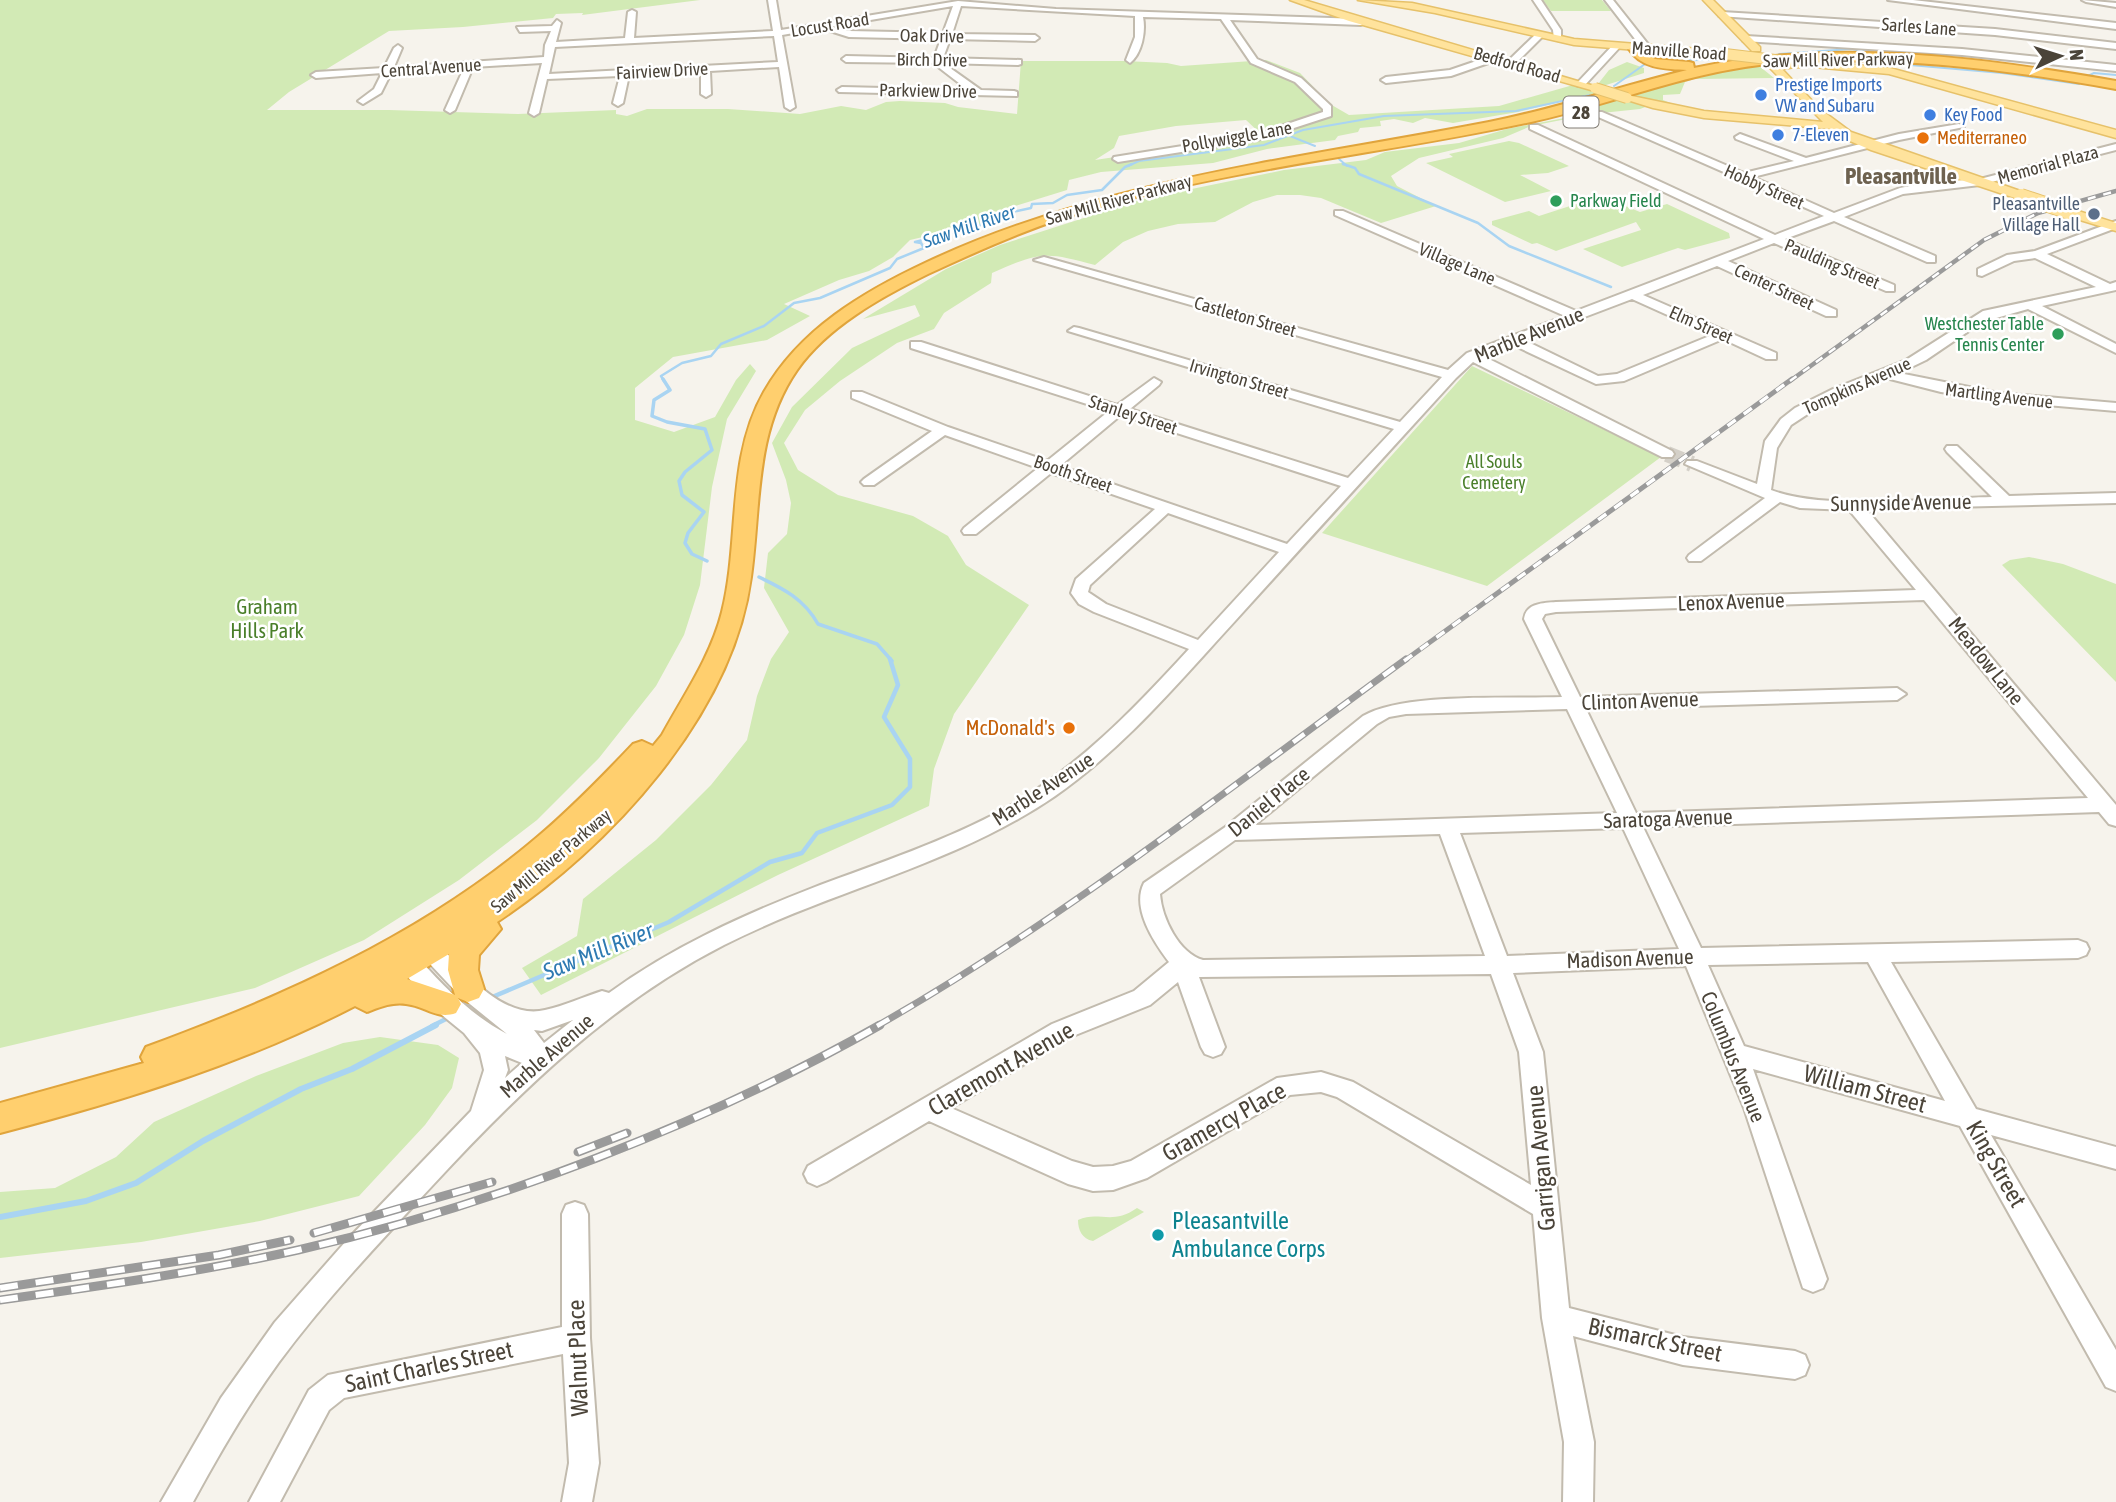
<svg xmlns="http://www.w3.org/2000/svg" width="2116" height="1502" viewBox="0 0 2116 1502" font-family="'Asap Condensed',sans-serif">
	<rect width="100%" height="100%" fill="#f6f3ec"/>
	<path fill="#d2eab5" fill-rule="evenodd" d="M0,0h700l-118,15 1,-2 -27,1 -3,4 -90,9 -74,4 -100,61 -22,18h122l129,4 98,-4v4l11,2 20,-7h81l72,5 41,-8 25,4 20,-8 14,-1 45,2 13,4 59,7 4,-53h104l42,2 14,3 85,-6 34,13 30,31 19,11 150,-9 74,-21 23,8 -78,19 -65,11 -28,-5 -12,5 -19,-4 -14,2 1,5 -21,2 -2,4 -20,4 -3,4 -68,9 -54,14 -112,9 -32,8 -2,10 -52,16 -35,14 1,10 -41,3 -30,7 -17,17 -24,14 -30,9 -55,24 26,12 -43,24 -94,17 -38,31v32l39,12 41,-15 21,-37 14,-16 6,7 -29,48 -15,68 -12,98 -16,50 -28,51 -57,72 -62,62 -78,60 -95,60 -109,48 -255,60zM1246,120l16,15 -167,25 19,-12 5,-12 57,-10z
		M1543,0h59l9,11h-60z
		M1627,62l17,6v5l-41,13 -5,-2 11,-14z
		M1758,65l16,13 -80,1 -9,3 -5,12 -17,1v5l10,4 -14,-2 -19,7 -48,5 -61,12 -28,12 -84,20 -28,18 6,10 39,20 -55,17 -60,-25 -21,-3h-23l-24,7 -38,20 -37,2 -30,7 -25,11 -28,23c-51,-14 -55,-13 -103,8l-1,10 -47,30 -10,16 -37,14 -57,38 -35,29 -21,33 14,27 40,25 75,21 35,20 18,29 63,40 -75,109 -20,55 -5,37 -151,69 -237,120 -19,-27 55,-32 6,-37 73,-59 55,-55 36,-45 10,-44 14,-37 18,-27 -25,-44 4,-35 19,-19 4,-31 -5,-23 -14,-37 20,-36 60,-59 68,-32 -5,-11 -52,14 83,-50 54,-24 143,-46 141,-29 82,-10 19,-8 74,-9 48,-14 78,-15 4,-6 98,-31z
		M1509,141l10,2 50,23 -21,7 -28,2 31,16 -46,11 -79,-39 27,-6 -4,-3z
		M1601,196l39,16 27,-8 62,29 1,5 -45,12 -7,-2 -56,19 -39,-18 58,-19 -5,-8 -80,29 -19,-8 -5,1 -40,-19v-4l37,-10 10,5z
		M1472,366l189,91 -174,129 -165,-53z
		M2029,557l34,7 53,20v98l-114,-117 8,-5z
		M380,1037l58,8 21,13 -7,30 -27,37 -66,71 -99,25 -119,21 -141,16v-66l55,-4 61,-31 38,-35 102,-46 87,-33z
		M1137,1208l7,4 -51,29c-11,-2 -15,-11 -15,-21 21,-10 33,6 59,-12z"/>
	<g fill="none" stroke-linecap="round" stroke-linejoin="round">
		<path stroke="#a9d4f2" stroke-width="2" d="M1779,54l72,-5 24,4
			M1671,61l57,-2
			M1897,61l13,4 92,8 77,11 3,-3
			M2088,76l6,-3 22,2
			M1614,86l31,-22
			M1290,136l25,10
			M1339,159l8,7
			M1128,166l11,-5 125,-16 39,-15 81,-14 132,-5 74,-16"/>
		<path stroke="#a9d4f2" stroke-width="2.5" d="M1343,164l12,4 4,6 119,49 31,23 102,41
			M664,381l-3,-5 21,-13 29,-7 10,-12 43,-18 30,-23 26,-5 70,-30 7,-9 27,-11 -3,-5 -6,-1 61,-15 27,-13 28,-6 1,-4 21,-1 14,-8 35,-5 23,-23 7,-3"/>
		<path stroke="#a9d4f2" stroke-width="3.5" d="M663,379l7,11 -16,10 -2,16 15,6 38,7 7,21 -27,22 -6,9 3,14 22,17 -16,21 -3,10 7,11 15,7
			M759,577c25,12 45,22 59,47l59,20 15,17"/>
		<path stroke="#a9d4f2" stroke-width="4.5" d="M490,998l179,-76 101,-60 32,-9 15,-20 75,-28 18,-18v-28l-26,-42 14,-32 -8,-26
			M432,1026l18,-9"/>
		<path stroke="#a9d4f2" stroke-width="6" d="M0,1217l86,-16 50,-18 67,-42 98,-52 51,-20 84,-44"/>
		<path stroke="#d4d0c8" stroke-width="16" stroke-dasharray="16 8" stroke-linecap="butt" d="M1667,454l25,10"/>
		<defs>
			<path id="minor" d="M768,0h8l5,30 177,-29 98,8 305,10 4,3 -4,3 -131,-5 27,39 44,19 30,28v10l-74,24 -139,22 -5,-3 1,-2 143,-23 66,-22v-3l-28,-27 -44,-19 -30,-44 -78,-2c3,14 -1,37 -13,46l-4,-3 9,-23v-21l-174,-10 -9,28 83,1 4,3 -4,3 -85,-2 -7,19 78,2v4l-3,1 -75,-2 38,27 33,1 3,1v4l-178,-4 -2,-2 5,-3 126,3 -35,-27 -87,-1 -4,-3 4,-3 88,2 7,-19 -92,-2 -19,-6 4,-3 15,3 94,2 10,-27 -171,29 13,72 -5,3 -5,-3 -6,-40 -69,4 1,23 -5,3 -5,-3v-23l-72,4 -6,28 -5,3 -5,-3 7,-27 -73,3 -8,34 -5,3 -5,-3 13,-50 -69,4 -18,43 -5,3 -5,-3 19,-42 -73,5 -10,20 -18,11 -5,-3 16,-12 8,-16 -66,5 -5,-3 5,-3 68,-4 10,-20 4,-3 4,3 -8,19 150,-10 1,-12 6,-14 -31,1 -3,-5 35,-1 5,-6 4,3 -5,19 69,-4 3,-26 4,-2 4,2 -2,26 139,-7zM774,36l4,26 -229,12 6,-27z
				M1533,0h8l20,30v11l-7,-2 -1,-9z
				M1605,0h8l38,48v4h-6z
				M1888,0h25l203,23v6z
				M2082,0l34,3v4l-30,-5z
				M1722,12l273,17 121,14v6l-121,-14 -276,-19z
				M1537,33l7,2 -30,30h-6v-4z
				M1746,36l216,13 154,16v6l-154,-16 -219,-14z
				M1613,45l7,2 -36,39h-6v-4z
				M1494,55l4,3 -1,2 -46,16 -65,7 -5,-3 5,-3 64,-7z
				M1596,112h6l142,61 50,-12 -58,-22 -1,-2 5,-3 66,24 93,-24 60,-10 5,3 -65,13 -146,37 81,36 66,-25 25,-5 55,-4 136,-35v6l-136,35 -77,9 -59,23 91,39v6h-8l-93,-41 -49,18 109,46v6h-8l-112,-48 -46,18 108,49v6h-10l-109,-50 -74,29 133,58v6h-10l-43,-20 -99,42 -28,3 -83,-39 -30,11 189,95 2,3 -2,3h-10l-189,-95 -17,16c-74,81 -148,162 -221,243 -57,62 -111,127 -180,175 -100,69 -223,94 -331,149 -114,58 -206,148 -292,241 -53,57 -107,114 -153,176 -32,44 -60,92 -86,140h-32l60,-104 54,-76 72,-82 124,-129 13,-41 -4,-17 -16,-20 -27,-22 -43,-50 -3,-6 3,-6 8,-3 8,3c30,33 57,64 97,85l-47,-38 -45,-48 -3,-6 3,-6 8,-3 8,3c27,28 69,85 114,74 19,-4 38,-13 57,-19l7,2c63,-46 134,-78 206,-106 64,-24 131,-46 191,-79 72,-40 128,-99 183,-159l-95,-37 -15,-8 -8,-11 5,-14 79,-70 -104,-36 -75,61h-12l-2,-3 2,-3 74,-60 -93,-33 -71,50h-10l-3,-3 3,-3 68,-48 -80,-33v-6h10l86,35 99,34 62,-50 -198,-63v-6h10l196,63 37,-27 7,4 -2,3 -29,24 218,69 46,-49 -326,-98 6,-4 5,1 321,94 42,-45 -408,-117 10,-3 404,113 19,-17 98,-37 -230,-101v-4h8l233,100 188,-72 -234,-110v-4h8l237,110 49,-19 -228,-100zM1632,299l80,36 -95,39 -19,2 -74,-36zM1121,415l220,71 -54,58 -227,-78zM1168,513l111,39 -81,88 -92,-36 -18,-12 2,-7zM573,1020l-29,23 -10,-13 8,1zM505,1056l17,7 -17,15 3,-8z
				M2116,221v7l-69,26 63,30 6,-2v8l-74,16 74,38v9l-88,-44 -46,13 -56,38 -27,13 100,20 117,10v8l-117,-10 -58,-9 -55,-14 -63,26 -32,21 -14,23 -6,42c54,21 161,8 221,7l-45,-45 -2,-3 2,-3h10l52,50 107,-3v10l-250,6 250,296v21l-7,-2 -10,-12 -456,15 58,121 377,-8 8,3 3,6 -3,6 -8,3 -187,4 85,147 140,38v22l-125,-34 125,215v41l-10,-4 -146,-261 -207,-57 74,210 -4,9 -10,4 -10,-4 -59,-180 -58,-142 -173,7 30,79 26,256 114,29 112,14 10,4 4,10 -4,10 -10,4 -112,-14 -110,-29 21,106 -1,60h-30l1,-60 -22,-124 -9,-104 -196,-117 -16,-5 -31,3 -143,83 -34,12 -20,1 -25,-7 -139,-63 -103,61 -9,4 -9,-4 -4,-8 4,-8 244,-142 82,-33 35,-29c-15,-20 -38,-54 -25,-79l80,-55 139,-112c41,-24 148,-17 199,-19l-38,-78c2,-16 19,-16 32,-17l360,-12 -67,-80 -49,-2 -20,-6 -79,59h-12l-2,-3 2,-3 76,-57 -80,-34 2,-3h10l60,23 8,-43 16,-22 14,-11 38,-19 73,-29 77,-49 113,-24 -61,-29 -21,3 -32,15 -4,-1v-6l29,-14 28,-4zM1924,600l164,198 -452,15 -50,-104 311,-9 9,-6 -9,-6 -317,9 -38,-78 3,-5 11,-2zM1567,709l50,104 -362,12 122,-101 12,-7 17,-3zM1623,828l56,121 -172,7 -47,-123zM1440,834l45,122 -282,4c-24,-7 -41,-41 -43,-66l75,-54zM1868,962l77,139 -201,-55 -36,-81zM1491,974l28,78 12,133 -178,-103 -32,-10 -44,6 -146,83 -18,5 -20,1 -21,-6 -121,-53 117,-70 82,-33 28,-23 23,65 4,7 8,3 8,-3 4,-7 -26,-70z
				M575,1202l9,3 4,9 2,124 9,125 -7,39h-30l7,-39 -6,-109 -219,44 -15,12 -49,92h-31l60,-112 19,-15 234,-48v-113l4,-9z"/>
			<path id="major" d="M1290,0h14l297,88 -10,2 -242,-69z
				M1358,0l54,3 162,36 151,12 5,3 -5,3 -151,-12 -139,-32z
				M1703,0h10l47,47v4h-8z
				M1802,60l88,8 226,62v8l-227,-64 -87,-8 -20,3 38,40 31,23 175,61v6l-5,1 -150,-50 -28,-12 -11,-9 -128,-11 -51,-10 -32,-10 6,-3 77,16 119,11 -54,-55z
				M2072,209l44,14v8l-49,-15 -2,-3z"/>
			<path id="highway" d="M1635,45l20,14 34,3 4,1 1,5c138,-30 284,-11 422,13v8c-111,-20 -223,-34 -336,-26 -87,6 -165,41 -249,59 -156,34 -318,47 -471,97 -45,15 -89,35 -132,55 -47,23 -101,53 -131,96 -43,62 -36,136 -46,207 -18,138 -142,271 -254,345l4,7 -22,26 -1,15 6,19 -5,9 -11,4 -10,-4 3,6 -5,9c-20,7 -30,-7 -50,-9 -14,-2 -26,3 -39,8l-12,-6c-112,58 -233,95 -355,127v-30l144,-40 -3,-6 5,-10c136,-50 271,-110 383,-203 38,-31 71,-65 104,-100l9,-3 11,5 9,-11c22,-40 49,-79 60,-123 18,-71 4,-154 42,-220 36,-63 99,-100 163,-130 178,-83 371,-103 562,-140 67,-13 131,-36 198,-52 -21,-1 -46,-1 -58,-21zM449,954l-1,16 7,25 -48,-16z"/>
		</defs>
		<use href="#minor" stroke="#c2bbae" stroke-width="4"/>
		<use href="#major" stroke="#e6c16a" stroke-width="3"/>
		<use href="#highway" stroke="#e0a43c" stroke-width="4"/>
		<use href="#minor" fill="#fff" fill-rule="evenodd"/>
		<use href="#major" fill="#ffe39c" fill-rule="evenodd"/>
		<use href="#highway" fill="#ffcf6e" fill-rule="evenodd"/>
		<defs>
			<path id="rail-far3" d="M1790,381l194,-141 54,-27 78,-22"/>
			<path id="rail-far2" d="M1404,661l388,-282"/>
			<path id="rail-far1" d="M877,1026c186,-106 356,-241 529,-367"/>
			<path id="rail" d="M578,1152l49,-19
				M314,1233l178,-51
				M0,1288l219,-33 71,-15
				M0,1300c100,-14 200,-28 298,-50 194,-44 410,-127 582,-225"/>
		</defs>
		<use href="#rail-far3" stroke="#9a9a9a" stroke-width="4.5"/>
		<use href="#rail-far2" stroke="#9a9a9a" stroke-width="5"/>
		<use href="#rail-far1" stroke="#9a9a9a" stroke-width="7"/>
		<use href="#rail" stroke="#9a9a9a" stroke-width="9"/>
		<use href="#rail-far3" stroke="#fff" stroke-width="2.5" stroke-dasharray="8" stroke-linecap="butt"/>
		<use href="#rail-far2" stroke="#fff" stroke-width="3.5" stroke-dasharray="10" stroke-linecap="butt"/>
		<use href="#rail-far1" stroke="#fff" stroke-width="4.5" stroke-dasharray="14" stroke-linecap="butt"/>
		<use href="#rail" stroke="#fff" stroke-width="6" stroke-dasharray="18" stroke-linecap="butt"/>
		<defs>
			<path id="major-bridge-far1" d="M1725,54l77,9
				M1595,88l32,10"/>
			<path id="major-bridge" d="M2021,196l51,17"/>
		</defs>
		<use href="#major-bridge-far1" stroke="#e6c16a" stroke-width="12" stroke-linecap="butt"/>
		<use href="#major-bridge" stroke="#e6c16a" stroke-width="16" stroke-linecap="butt"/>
		<use href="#major-bridge-far1" stroke="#ffe39c" stroke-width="10"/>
		<use href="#major-bridge" stroke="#ffe39c" stroke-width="14"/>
	</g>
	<g fill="#3f7fe0" stroke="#fff" stroke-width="2.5">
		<circle cx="1761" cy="95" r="7"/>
		<circle cx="1930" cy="115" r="7"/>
		<circle cx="1778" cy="135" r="7"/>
	</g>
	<g fill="#e8710a" stroke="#fff" stroke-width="2.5">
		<circle cx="1923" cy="138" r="7"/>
		<circle cx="1069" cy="728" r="7"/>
	</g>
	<g fill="#2e9e5b" stroke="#fff" stroke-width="2.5">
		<circle cx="1556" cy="201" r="7"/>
		<circle cx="2058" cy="334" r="7"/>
	</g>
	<circle fill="#5c6f8a" stroke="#fff" stroke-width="2.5" cx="2094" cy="214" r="7"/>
	<circle fill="#0f9aa8" stroke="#fff" stroke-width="2.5" cx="1158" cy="1235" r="7"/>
	<g text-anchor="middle" stroke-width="5" stroke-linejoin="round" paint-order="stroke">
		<g font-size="18" fill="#4b4439" stroke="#fff">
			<text transform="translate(830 25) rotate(-9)" y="6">Locust Road</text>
			<text transform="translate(1919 27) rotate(4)" y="6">Sarles Lane</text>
			<text transform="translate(932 36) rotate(1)" y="6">Oak Drive</text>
			<text transform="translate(1679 51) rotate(4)" y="6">Manville Road</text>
			<text transform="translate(932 60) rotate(1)" y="6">Birch Drive</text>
			<text transform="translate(1838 60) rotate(-1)" y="6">Saw Mill River Parkway</text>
			<text transform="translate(1517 65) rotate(16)" y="6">Bedford Road</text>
			<text transform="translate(431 68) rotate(-4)" y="6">Central Avenue</text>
			<text transform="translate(662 71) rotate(-3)" y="6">Fairview Drive</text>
			<text transform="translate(928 91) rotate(1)" y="6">Parkview Drive</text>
			<text transform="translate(1237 137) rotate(-10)" y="6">Pollywiggle Lane</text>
			<text transform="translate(2048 165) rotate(-15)" y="6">Memorial Plaza</text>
			<text transform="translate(1764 187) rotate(24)" y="6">Hobby Street</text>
			<text transform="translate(1119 200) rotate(-15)" y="6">Saw Mill River Parkway</text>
			<text transform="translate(1457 264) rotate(23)" y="6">Village Lane</text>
			<text transform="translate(1832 264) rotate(23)" y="6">Paulding Street</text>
			<text transform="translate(1774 287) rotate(25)" y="6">Center Street</text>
			<text transform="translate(1245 317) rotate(16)" y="6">Castleton Street</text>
			<text transform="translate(1701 325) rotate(24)" y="6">Elm Street</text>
			<text transform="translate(1239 379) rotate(16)" y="6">Irvington Street</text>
			<text transform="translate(1857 386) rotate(-24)" y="6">Tompkins Avenue</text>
			<text transform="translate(1999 396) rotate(7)" y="6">Martling Avenue</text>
			<text transform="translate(1133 415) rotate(18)" y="6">Stanley Street</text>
			<text transform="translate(1073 474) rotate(19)" y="6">Booth Street</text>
			<text transform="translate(551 861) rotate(-40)" y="6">Saw Mill River Parkway</text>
		</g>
		<g font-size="18" fill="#366cbe" stroke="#fff" text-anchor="start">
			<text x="1775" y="91">Prestige Imports<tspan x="1775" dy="21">VW and Subaru</tspan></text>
			<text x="1944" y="121">Key Food</text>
			<text x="1792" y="141">7-Eleven</text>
		</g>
		<g font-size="18" fill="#c56008" stroke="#fff" text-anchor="start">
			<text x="1937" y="144">Mediterraneo</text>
		</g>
		<g font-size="18" fill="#27864d" stroke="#fff" text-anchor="start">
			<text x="1570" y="207">Parkway Field</text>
			<text x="2044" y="330" text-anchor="end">Westchester Table<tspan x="2044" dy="21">Tennis Center</tspan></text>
		</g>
		<g font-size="18" fill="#4e5e75" stroke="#fff" text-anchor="end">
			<text x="2080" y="210">Pleasantville<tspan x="2080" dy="21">Village Hall</tspan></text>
		</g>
		<g font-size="18" fill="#4a7f2a" stroke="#fff">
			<text x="1494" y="468">All Souls<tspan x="1494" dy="21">Cemetery</tspan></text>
		</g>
		<rect fill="#fff" stroke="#817c74" stroke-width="2" x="1563.5" y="96.5" width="35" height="31" rx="5"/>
		<g font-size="19" font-weight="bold" fill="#4b4439">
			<text x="1581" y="119">28</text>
		</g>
		<g font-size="19" font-style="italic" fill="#2e7ab2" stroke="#fff">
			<text transform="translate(969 226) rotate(-19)" y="7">Saw Mill River</text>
		</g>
		<g font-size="21" fill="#4b4439" stroke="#fff">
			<text transform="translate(1529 335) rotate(-22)" y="7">Marble Avenue</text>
			<text transform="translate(1901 503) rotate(-1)" y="7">Sunnyside Avenue</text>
			<text transform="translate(1731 602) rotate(-2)" y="7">Lenox Avenue</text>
			<text transform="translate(1986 661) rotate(51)" y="7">Meadow Lane</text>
			<text transform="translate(1640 701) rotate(-2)" y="7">Clinton Avenue</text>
			<text transform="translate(1043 789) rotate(-33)" y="7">Marble Avenue</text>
			<text transform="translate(1269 802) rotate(-39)" y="7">Daniel Place</text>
			<text transform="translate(1668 819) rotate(-2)" y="7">Saratoga Avenue</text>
			<text transform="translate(1630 959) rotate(-2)" y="7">Madison Avenue</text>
			<text transform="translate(547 1056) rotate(-41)" y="7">Marble Avenue</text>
			<text transform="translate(1733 1057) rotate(68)" y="7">Columbus Avenue</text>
		</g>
		<g font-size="21" fill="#4a7f2a" stroke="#fff">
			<text x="267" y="614">Graham<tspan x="267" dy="24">Hills Park</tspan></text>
		</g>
		<g font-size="21" fill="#c56008" stroke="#fff" text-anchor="end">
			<text x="1055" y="735">McDonald's</text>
		</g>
		<g font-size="23" font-weight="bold" fill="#6e6250" stroke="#fff">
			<text x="1901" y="184">Pleasantville</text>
		</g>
		<g font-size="23" font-style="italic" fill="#2e7ab2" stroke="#fff">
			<text transform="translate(598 951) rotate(-22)" y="8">Saw Mill River</text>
		</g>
		<g font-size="24" fill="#4b4439" stroke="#fff">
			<text transform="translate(1001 1069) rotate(-30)" y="8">Claremont Avenue</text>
			<text transform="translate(1865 1089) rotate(15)" y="8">William Street</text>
			<text transform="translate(1224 1122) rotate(-29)" y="8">Gramercy Place</text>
			<text transform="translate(1541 1158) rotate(-95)" y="8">Garrigan Avenue</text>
			<text transform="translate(1996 1164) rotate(60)" y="8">King Street</text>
			<text transform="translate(1655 1340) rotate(12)" y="8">Bismarck Street</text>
			<text transform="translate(578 1358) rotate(-92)" y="8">Walnut Place</text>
			<text transform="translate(429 1367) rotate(-12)" y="8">Saint Charles Street</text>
		</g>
		<g font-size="24" fill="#0d838f" stroke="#fff" text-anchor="start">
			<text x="1172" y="1229">Pleasantville<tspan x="1172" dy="28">Ambulance Corps</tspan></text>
		</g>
	</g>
	<g transform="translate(2060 56) rotate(86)" stroke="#ffffff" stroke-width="5" paint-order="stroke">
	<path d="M0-5L12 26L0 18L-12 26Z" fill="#4b4439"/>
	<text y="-10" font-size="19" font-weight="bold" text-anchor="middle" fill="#4b4439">N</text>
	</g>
</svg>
